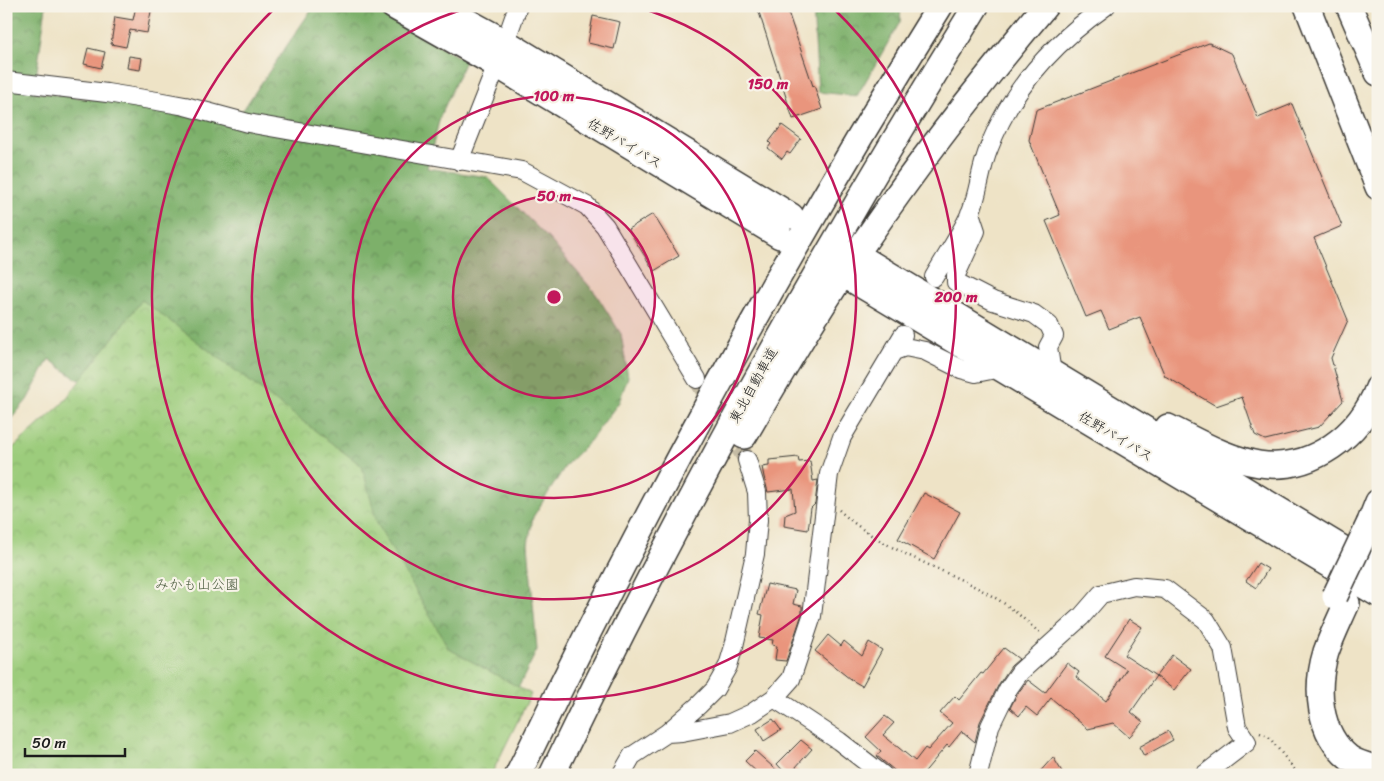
<svg xmlns="http://www.w3.org/2000/svg" width="1384" height="781" viewBox="0 0 1384 781" font-family="Sriracha,'Klee One',sans-serif">
	<defs>
		<pattern id="forest-crowns" width="20" height="18" patternUnits="userSpaceOnUse" patternTransform="scale(1.25)"><rect width="20" height="18" fill="#7db06b"/><path d="M2 6a3 3 0 1 1 6 0M12 15a3 3 0 1 1 6 0" fill="none" stroke="#668e57"/></pattern>
		<pattern id="park-crowns" width="20" height="18" patternUnits="userSpaceOnUse" patternTransform="scale(1.25)"><rect width="20" height="18" fill="#9ccc7b"/><path d="M2 6a3 3 0 1 1 6 0M12 15a3 3 0 1 1 6 0" fill="none" stroke="#86af6a"/></pattern>
	</defs>
	<rect width="100%" height="100%" fill="#f7f3e8"/>
	<filter id="ink" filterUnits="userSpaceOnUse"><feTurbulence type="fractalNoise" baseFrequency=".02" numOctaves="2"/><feDisplacementMap in="SourceGraphic" scale="10" xChannelSelector="R" yChannelSelector="G"/><feConvolveMatrix kernelMatrix="1 2 1 2 8 2 1 2 1" color-interpolation-filters="sRGB"/></filter>
	<filter id="wash" filterUnits="userSpaceOnUse"><feTurbulence type="fractalNoise" baseFrequency=".0096" numOctaves="4" result="noise"/><feDisplacementMap in="SourceGraphic" scale="20" xChannelSelector="R" yChannelSelector="G"/><feGaussianBlur stdDeviation="1.12" result="paint"/><feColorMatrix in="noise" values="0 0 0 0 0 0 0 0 0 0 0 0 0 0 0 0 0 1.4 0 .05"/><feComposite in="paint" operator="in"/></filter>
	<g filter="url(#wash)">
		<rect width="100%" height="100%" fill="#eee3c6"/>
		<path fill="url(#forest-crowns)" stroke="#4c6644" d="M6,6h40l-12,86 204,25 76,-111h58l93,55 -25,56 -13,51 60,9 63,63 46,54 25,40 7,43 -9,25 -29,39 -24,24 -33,52 -5,27 9,106 -62,125 -364,-383 -36,-14 -26,-19 -22,41 -21,25z
			M813,6h88l-1,16 -43,74 -39,-4z"/>
		<path fill="url(#park-crowns)" stroke="#5c744c" d="M142,300l220,166 15,57 72,126 82,45 -40,81h-485v-321l56,-50z"/>
		<g id="blocks">
			<path fill="#e9957d" d="M136,6h16l-5,27 -17,-3 -4,17 -15,-3 4,-27 18,3z
				M757,6h29l27,80 1,-1 8,24 -29,10z
				M593,16l27,6 -6,27 -26,-6z
				M1209,43l23,11 26,64 34,-14 50,122 -28,12 34,82 -17,38 12,43 -24,26 -54,13 -10,-5 -13,-38 -26,9 -51,-30 -25,-59 -31,12 -8,-18 -15,6 -40,-96 14,-6 -31,-75 7,-30z
				M88,48l17,4 -4,16 -17,-4z
				M129,56l13,2 -2,12 -13,-2z
				M782,125l19,14 -11,15 -3,-2 -5,7 -14,-11 3,-4 -2,-2z
				M653,214l26,42 -25,15 -26,-42z
				M798,457l1,5 11,-1 3,20 5,-1 -3,24 -4,4 -3,22 -24,-4 1,-11 10,-4 -2,-22 -25,3 -4,-15 -2,-10 7,-1v-6z
				M924,493l36,19 -26,47 -36,-20z
				M1258,563l10,6 -12,19 -10,-7z
				M767,584l29,6 -3,14 9,2v8l-16,47 -11,-1 2,-14 -5,-1 1,-5 -14,-2 4,-23 -4,-1z
				M1129,619l13,8 -18,28 32,21 -25,36 12,10 -14,15 -16,-14 -25,6 -37,-31 -14,18 -11,-9 -7,9 -9,-8 7,-14 11,-14 17,13 22,-30 12,9 -3,5 30,24 21,-31 -22,-14z
				M828,635l13,11 3,-5 18,15 7,-14 13,8 -20,36 -12,-7 -35,-28z
				M1004,648l15,11 -8,7 -12,18 -19,38 -5,20 -13,-11 -13,16 -2,-2 -25,30h-22l-23,-19 4,-5 -15,-14 19,-21 9,7 -11,12 32,26 10,-13 3,2 24,-27 -12,-10 15,-17 4,4 22,-27 2,1z
				M1172,655l19,14 -17,21 -18,-14z
				M773,719l8,11 -17,11 -7,-12z
				M1168,731l5,9 -29,16 -5,-9z
				M801,740l11,9 -17,19 6,7h-14l-10,-11z
				M755,751l27,24h-22l-15,-14z
				M1053,757l11,18h-27z"/>
		</g>
	</g>
	<g filter="url(#ink)">
		<use href="#blocks" fill-opacity="0" stroke="#3c3a36" stroke-width="1"/>
		<g fill="none" stroke-linecap="round" stroke-linejoin="round">
			<path stroke="#c4bba4" stroke-width="18" stroke-dasharray="18 9" stroke-linecap="butt" d="M697,379l50,81"/>
			<path stroke="#c4bba4" stroke-width="25" stroke-dasharray="25 12" stroke-linecap="butt" d="M780,236l62,37"/>
			<defs>
				<path id="minor" d="M6,81l101,12 50,8 28,5 63,17 274,48 65,35 18,20 92,153
					M459,161l38,-96 21,-59
					M970,213l6,18 -20,44v7l37,19 41,13 15,11 5,11 -6,11 4,26
					M934,277c12,-21 26,-41 36,-63 9,-21 10,-45 19,-66 22,-59 66,-106 117,-142
					M894,351l11,-4 20,4 36,18 15,4 25,-5
					M774,698l65,43 44,34
					M667,733l15,-1 48,-9 22,-10 22,-15 17,-19 21,-63 17,-142 13,-37 61,-102
					M621,775l11,-19 35,-23 32,-28 16,-16 13,-23 6,-20 21,-92 3,-34 -1,-28 -10,-32
					M978,775l12,-49 18,-37 12,-17 61,-55 20,-23 33,-8 31,3 41,31 17,28 14,79 10,15 -43,33"/>
				<path id="highway" d="M393,6l104,59 283,171
					M439,6l66,36 286,174
					M1307,6l71,181
					M1349,6l29,67
					M865,260l513,310
					M853,280l525,314
					M1168,427c29,14 58,32 91,37 53,8 101,-29 119,-76
					M744,436c40,-68 80,-137 126,-202 54,-79 113,-154 175,-228
					M1370,522l8,-20
					M1347,603c-7,16 -15,32 -21,49 -11,36 -8,81 23,106 9,6 19,8 29,11
					M518,775c127,-264 267,-521 422,-769
					M552,775c126,-264 270,-520 424,-769"/>
			</defs>
			<use href="#minor" stroke="#3c3a36" stroke-width="20"/>
			<use href="#highway" stroke="#3c3a36" stroke-width="28"/>
			<path stroke="#3c3a36" stroke-width="2.5" stroke-dasharray="1 4" stroke-linecap="butt" d="M839,510c47,45 113,59 166,94 12,8 24,20 35,29
				M1260,733l8,3 31,39"/>
			<use href="#minor" stroke="#fff" stroke-width="18"/>
			<use href="#highway" stroke="#fff" stroke-width="25"/>
			<defs>
				<path id="highway-bridge" d="M1335,596l35,-74"/>
			</defs>
			<use href="#highway-bridge" stroke="#3c3a36" stroke-width="28" stroke-linecap="butt"/>
			<use href="#highway-bridge" stroke="#fff" stroke-width="25"/>
		</g>
	</g>
	<circle cx="554" cy="297" r="101" fill="#c2185b" fill-opacity=".12"/>
	<g fill="none" stroke="#c2185b" stroke-width="2.5">
		<circle cx="554" cy="297" r="101"/>
		<circle cx="554" cy="297" r="201"/>
		<path d="M637 7A302 302 0 1 1 471 7"/>
		<path d="M833 8A402 402 0 1 1 275 8"/>
	</g>
	<g text-anchor="middle" stroke-width="4.5" stroke-linejoin="round" paint-order="stroke">
		<g font-size="14" fill="#1c1c1c" stroke="#f7f3e8">
			<text transform="translate(625 143) rotate(31)" y="5">佐野バイパス</text>
			<text transform="translate(753 385) rotate(-61)" y="5">東北自動車道</text>
			<text transform="translate(1116 436) rotate(31)" y="5">佐野バイパス</text>
		</g>
		<g font-size="14" fill="#495a3d" stroke="#f7f3e8">
			<text x="197" y="589">みかも山公園</text>
		</g>
	</g>
	<circle cx="554" cy="297" r="8" fill="#c2185b" stroke="#f7f3e8" stroke-width="2.5"/>
	<g font-size="15" text-anchor="middle" font-weight="bold" fill="#c2185b" stroke="#f7f3e8" stroke-width="4.5" stroke-linejoin="round" paint-order="stroke">
		<text x="768" y="89">150 m</text>
		<text x="554" y="101">100 m</text>
		<text x="554" y="201">50 m</text>
		<text x="956" y="302">200 m</text>
	</g>
	<rect width="1384" height="781" fill="none" stroke="#f7f3e8" stroke-width="25"/>
	<path d="M25 748v8h100v-8" fill="none" stroke="#1c1c1c" stroke-width="2.5"/>
	<text x="32" y="748" font-size="15" fill="#1c1c1c" stroke="#f7f3e8" stroke-width="4" paint-order="stroke">50 m</text>
</svg>
